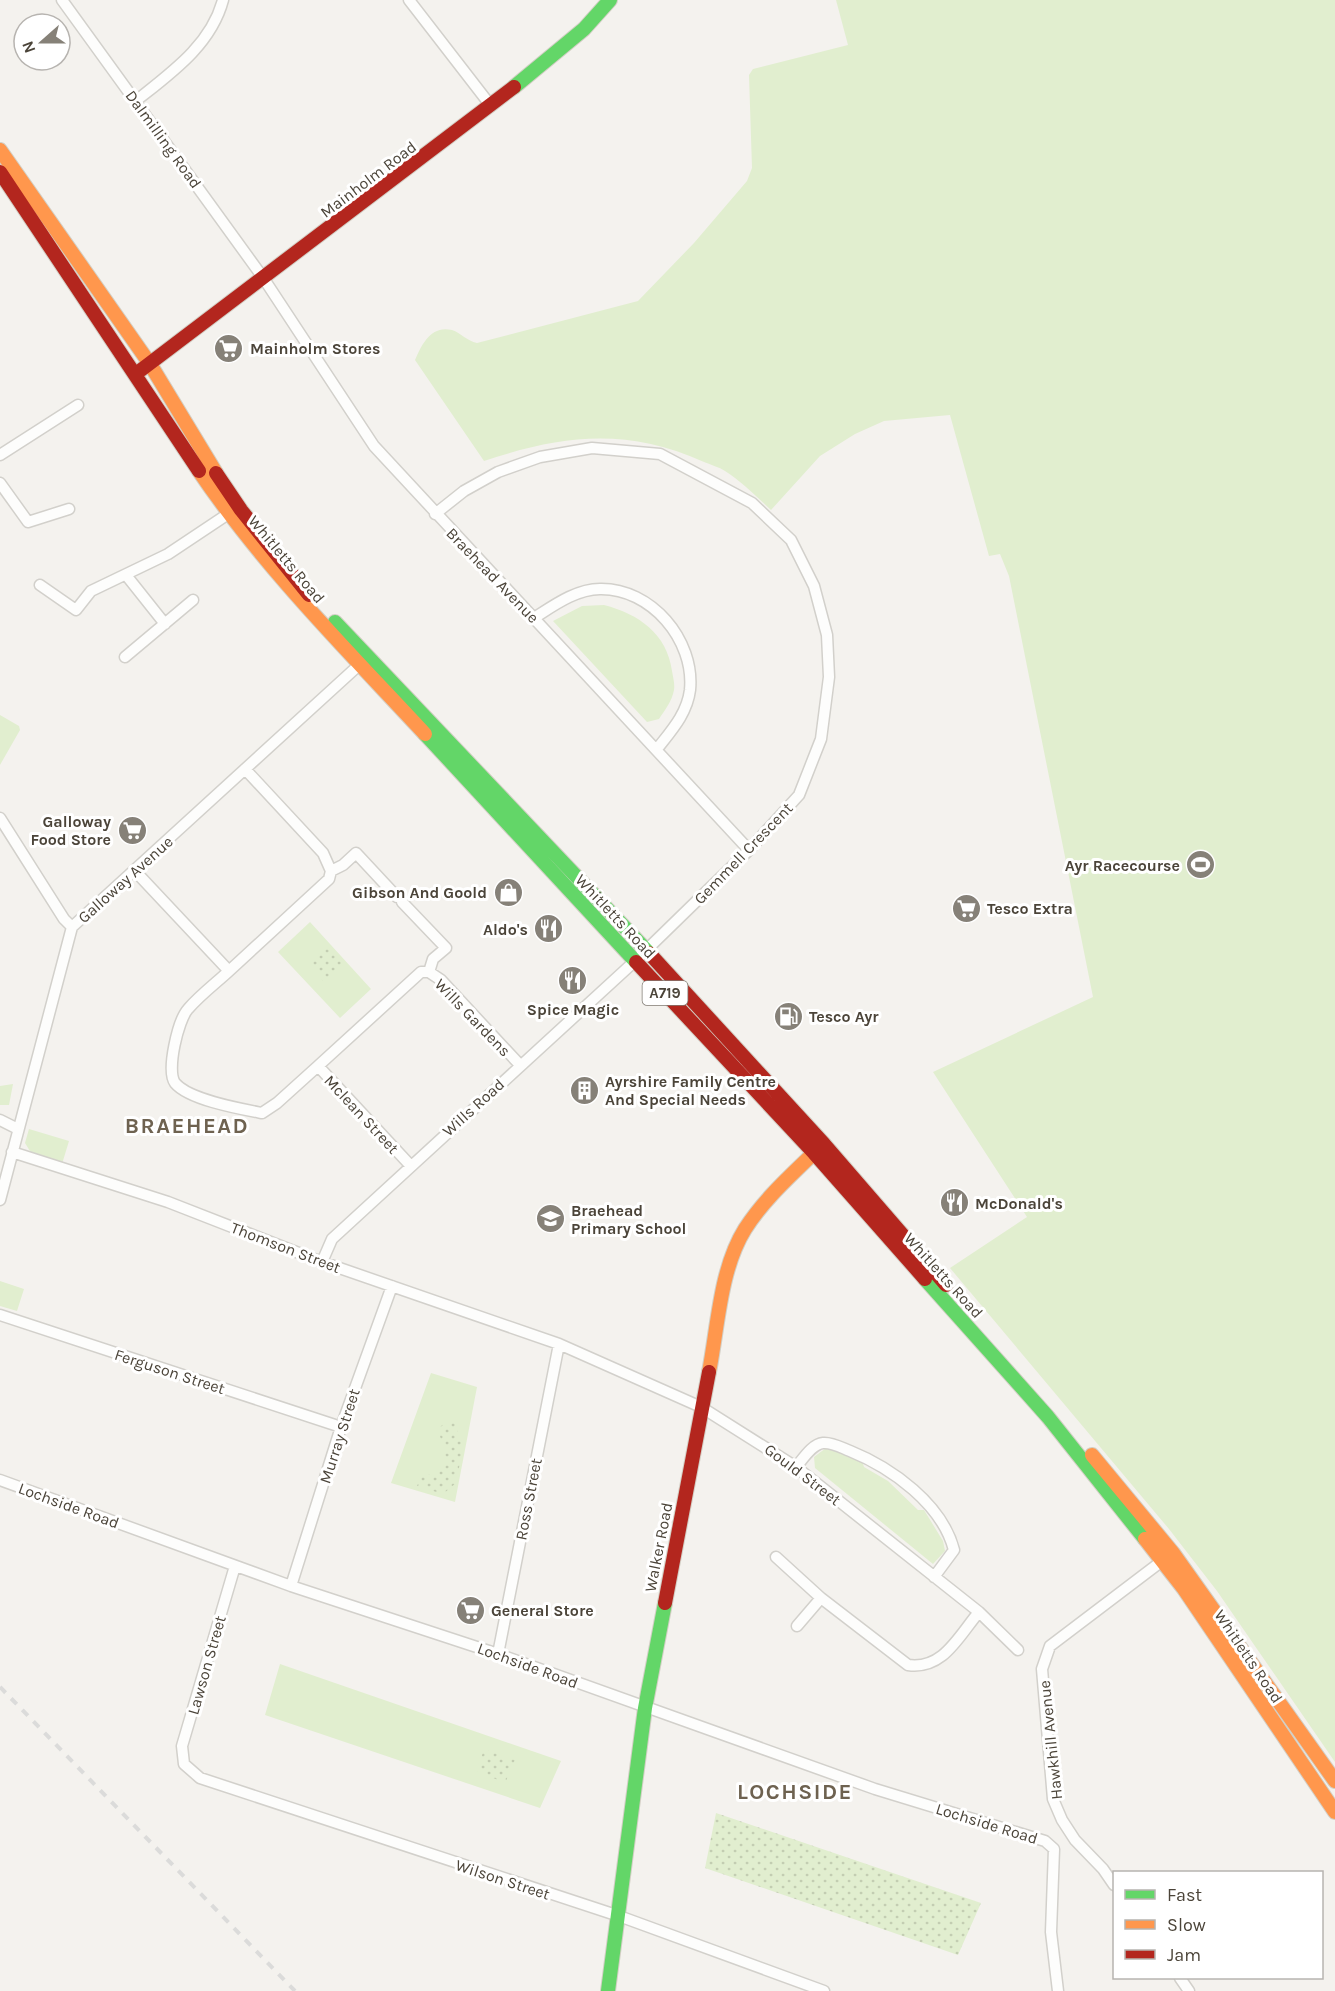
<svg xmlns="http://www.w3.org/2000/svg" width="1335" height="1991" viewBox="0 0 1335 1991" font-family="Karla,sans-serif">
	<defs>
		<pattern id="park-dots" width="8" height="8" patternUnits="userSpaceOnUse" patternTransform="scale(1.5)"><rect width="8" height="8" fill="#e1eecf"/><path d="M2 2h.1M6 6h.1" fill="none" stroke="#c3cdb2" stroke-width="1.8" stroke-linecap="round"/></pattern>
	</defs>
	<rect width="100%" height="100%" fill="#f4f2ee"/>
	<path fill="#e1eecf" d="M836,0h499v1762l-118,-171 -48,-62 -219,-261 77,-51 -94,-145 160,-75 -84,-421 -9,-22 -11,2 -39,-141 -66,6 -29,13 -35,22 -49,54c-15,-14 -29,-28 -46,-39 -6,-4 -14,-6 -21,-9 -78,-35 -142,-27 -220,-1l-69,-101c7,-16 16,-35 37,-30 9,3 15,11 25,13l161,-42 56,-58 53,-62 5,-13 -3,-93 4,-6 95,-24z
		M604,605c35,9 63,29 68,66 1,6 3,13 2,19 -2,11 -9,20 -15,29l-12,3 -94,-101 29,-15z
		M0,715l19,11 1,4 -20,35z
		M310,922l61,67 -31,29 -62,-66z
		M13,1084l-4,21h-9v-19z
		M29,1129l40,12 -7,23 -29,-8 -8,-13z
		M0,1281l24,8 -7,22 -17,-5z
		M431,1373l46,14 -22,115 -64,-19z
		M826,1448l36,13 2,6 24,14 30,29h6l19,31 2,10 -12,13 -118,-96 -1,-11z
		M280,1664l281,97 -21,47 -275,-93z"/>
	<path fill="url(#park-dots)" d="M327,947l16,17 -19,18 -16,-18z
		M453,1418l10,29 -7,36 -13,11 -26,-8 5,-11 16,-1 8,-15 -8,-31z
		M484,1749l31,11 -10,23 -28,-12z
		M716,1813l265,90 -23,52 -253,-87z"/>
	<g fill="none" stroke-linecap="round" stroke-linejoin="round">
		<defs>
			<path id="street" d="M62,0l202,279 110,167 375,404
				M409,0l82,106
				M137,100c34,-27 74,-55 86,-100
				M0,455l78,-50
				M0,483l28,39 41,-13
				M126,575l39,49
				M40,585l36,25 15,-19 77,-37 60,-40
				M534,618c19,-12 42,-29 66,-29 51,-1 95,51 90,101 -3,24 -19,41 -33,59
				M125,657l68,-57
				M0,818l64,101 8,8
				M135,871l94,100c-13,12 -29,24 -41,38 -10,11 -22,62 -13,74 14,17 66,26 87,30l15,-10 41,-37 92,99
				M331,871l12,-6 13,-12 41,44
				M402,902l44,46 -13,11 -4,13
				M229,971l100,-92 2,-8 -8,-18 -78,-84
				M318,1066l103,-94h8l12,8 79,85
				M0,1120l18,9
				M12,1152l156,50 154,60 237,82 142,63 95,60 183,145 39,38
				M0,1200l72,-273 287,-262
				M322,1262l10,-23 303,-278 114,-111 50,-55 22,-56 8,-62 -2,-42 -13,-49 -23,-46 -39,-37 -92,-49 -68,-6 -52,9 -42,15 -34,19 -29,23
				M0,1315l341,112
				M796,1467c7,-8 16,-23 27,-24 9,-1 19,5 27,8 42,17 92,53 104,99l-20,27
				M0,1480l291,106 207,68 377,135 170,52 9,8 -3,83 7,59
				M776,1557l45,41 87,67c35,5 50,-28 71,-53
				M235,1566l-53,180 2,18 16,14 419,138 205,75
				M291,1586l50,-159 51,-141
				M797,1626l24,-28
				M498,1654l61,-310
				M1114,1885l-11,-16 -28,-29 -13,-20 -9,-21 -11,-130 8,-23 112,-85
				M1180,1978l9,13"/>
			<path id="fast" d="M514,87l70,-58 26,-29
				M335,622l314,331
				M425,734l211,228
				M925,1279l123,138 97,122
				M608,1991l37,-283 20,-105"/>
			<path id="slow" d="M0,150l150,214 66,109
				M199,471c65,96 147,178 226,263
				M709,1372c9,-46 11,-103 36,-143 21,-33 51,-58 78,-85
				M1092,1455l81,98 162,228
				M1145,1539l39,50 151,223"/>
			<path id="jam" d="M0,172l199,299
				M141,370l373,-283
				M216,473l25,37 68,85
				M649,953l175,191 122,141
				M636,962l178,191 111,126
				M665,1603l44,-231"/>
		</defs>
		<use href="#street" stroke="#d2d0cb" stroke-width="13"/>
		<use href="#fast" stroke="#d3cfc5" stroke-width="16"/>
		<use href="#slow" stroke="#d3cfc5" stroke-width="16"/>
		<use href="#jam" stroke="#d3cfc5" stroke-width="16"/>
		<use href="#street" stroke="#fdfdfc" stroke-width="10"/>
		<use href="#fast" stroke="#63d668" stroke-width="14"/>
		<use href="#slow" stroke="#ff974d" stroke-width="14"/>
		<use href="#jam" stroke="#b3261e" stroke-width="14"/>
		<path stroke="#dbdbda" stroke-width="4" stroke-dasharray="8 8" stroke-linecap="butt" d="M0,1687l295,304"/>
	</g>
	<defs>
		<symbol id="supermarket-disc" viewBox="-11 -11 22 22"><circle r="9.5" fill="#868178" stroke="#fff"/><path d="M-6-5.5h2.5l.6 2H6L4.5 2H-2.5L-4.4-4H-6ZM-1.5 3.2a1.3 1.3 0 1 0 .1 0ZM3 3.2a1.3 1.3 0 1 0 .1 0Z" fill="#fff"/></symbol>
		<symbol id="stadium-disc" viewBox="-11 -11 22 22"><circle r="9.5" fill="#868178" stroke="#fff"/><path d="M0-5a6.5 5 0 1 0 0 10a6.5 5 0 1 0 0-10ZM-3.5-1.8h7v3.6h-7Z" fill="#fff"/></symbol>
		<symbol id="shop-disc" viewBox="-11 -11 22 22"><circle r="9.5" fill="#868178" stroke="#fff"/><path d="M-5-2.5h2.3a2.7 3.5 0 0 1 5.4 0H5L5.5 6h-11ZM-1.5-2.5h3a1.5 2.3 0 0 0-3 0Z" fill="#fff"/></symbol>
		<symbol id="restaurant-disc" viewBox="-11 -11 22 22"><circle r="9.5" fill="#868178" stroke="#fff"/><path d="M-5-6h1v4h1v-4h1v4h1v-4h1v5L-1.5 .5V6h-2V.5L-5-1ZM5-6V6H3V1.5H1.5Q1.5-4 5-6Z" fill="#fff"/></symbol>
		<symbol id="fuel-disc" viewBox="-11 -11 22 22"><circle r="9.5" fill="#868178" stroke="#fff"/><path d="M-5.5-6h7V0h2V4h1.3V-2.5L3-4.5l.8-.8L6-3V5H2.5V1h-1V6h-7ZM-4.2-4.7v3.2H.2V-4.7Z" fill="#fff"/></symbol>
		<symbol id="building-disc" viewBox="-11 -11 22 22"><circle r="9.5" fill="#868178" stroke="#fff"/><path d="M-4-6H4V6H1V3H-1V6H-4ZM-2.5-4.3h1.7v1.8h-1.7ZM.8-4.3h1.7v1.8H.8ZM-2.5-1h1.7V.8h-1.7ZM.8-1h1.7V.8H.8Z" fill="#fff"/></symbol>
		<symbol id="school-disc" viewBox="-11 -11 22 22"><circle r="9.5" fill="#868178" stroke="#fff"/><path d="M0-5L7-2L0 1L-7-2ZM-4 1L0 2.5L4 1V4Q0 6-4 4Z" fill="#fff"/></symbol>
	</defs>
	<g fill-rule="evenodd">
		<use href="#supermarket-disc" x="212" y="332" width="33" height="33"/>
		<use href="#supermarket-disc" x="116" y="814" width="33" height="33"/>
		<use href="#stadium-disc" x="1184" y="848" width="33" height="33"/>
		<use href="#shop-disc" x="492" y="876" width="33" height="33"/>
		<use href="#supermarket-disc" x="950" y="892" width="33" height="33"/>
		<use href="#restaurant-disc" x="532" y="912" width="33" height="33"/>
		<use href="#restaurant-disc" x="556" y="964" width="33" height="33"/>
		<use href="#fuel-disc" x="772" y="1000" width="33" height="33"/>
		<use href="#building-disc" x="568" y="1074" width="33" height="33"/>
		<use href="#restaurant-disc" x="938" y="1186" width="33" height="33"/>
		<use href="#school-disc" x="534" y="1202" width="33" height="33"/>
		<use href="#supermarket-disc" x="454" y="1594" width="33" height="33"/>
	</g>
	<g text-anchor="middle" stroke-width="6" stroke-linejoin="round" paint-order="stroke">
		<rect fill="#fff" stroke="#817c74" stroke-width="1.5" x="642.5" y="981" width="45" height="24" rx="4.5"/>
		<g font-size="15" font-weight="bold" fill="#4b4439">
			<text x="665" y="998">A719</text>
		</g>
		<g font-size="16" fill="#4b4439" stroke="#fff">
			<text transform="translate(164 139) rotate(54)" y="6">Dalmilling Road</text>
			<text transform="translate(368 179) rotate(-37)" y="6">Mainholm Road</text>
			<text transform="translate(287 559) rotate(50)" y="6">Whitletts Road</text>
			<text transform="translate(493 575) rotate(46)" y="6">Braehead Avenue</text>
			<text transform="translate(743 853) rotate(-46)" y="6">Gemmell Crescent</text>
			<text transform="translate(125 879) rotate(-42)" y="6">Galloway Avenue</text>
			<text transform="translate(616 916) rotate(47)" y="6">Whitletts Road</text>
			<text transform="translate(473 1017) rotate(46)" y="6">Wills Gardens</text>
			<text transform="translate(473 1107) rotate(-42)" y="6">Wills Road</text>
			<text transform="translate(362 1114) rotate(47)" y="6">Mclean Street</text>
			<text transform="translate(286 1247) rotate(21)" y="6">Thomson Street</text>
			<text transform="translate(944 1275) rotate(48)" y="6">Whitletts Road</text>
			<text transform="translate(170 1371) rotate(18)" y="6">Ferguson Street</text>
			<text transform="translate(339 1436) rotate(-72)" y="6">Murray Street</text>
			<text transform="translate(803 1474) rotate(37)" y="6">Gould Street</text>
			<text transform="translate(528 1499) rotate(-79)" y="6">Ross Street</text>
			<text transform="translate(69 1505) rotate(20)" y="6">Lochside Road</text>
			<text transform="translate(658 1547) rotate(-79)" y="6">Walker Road</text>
			<text transform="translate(1249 1656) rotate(56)" y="6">Whitletts Road</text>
			<text transform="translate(206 1665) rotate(-74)" y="6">Lawson Street</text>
			<text transform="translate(528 1665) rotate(20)" y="6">Lochside Road</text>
			<text transform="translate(1050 1740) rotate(-96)" y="6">Hawkhill Avenue</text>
			<text transform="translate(987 1823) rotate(17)" y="6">Lochside Road</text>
			<text transform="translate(503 1879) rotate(18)" y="6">Wilson Street</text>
		</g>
		<g font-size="16" font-weight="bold" fill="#4b4439" stroke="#fff" text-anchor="start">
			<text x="250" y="354">Mainholm Stores</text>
			<text x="111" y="827" text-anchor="end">Galloway<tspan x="111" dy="18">Food Store</tspan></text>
			<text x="1180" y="871" text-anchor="end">Ayr Racecourse</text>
			<text x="487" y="898" text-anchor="end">Gibson And Goold</text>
			<text x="987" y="914">Tesco Extra</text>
			<text x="528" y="935" text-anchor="end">Aldo's</text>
			<text x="573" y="1015" text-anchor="middle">Spice Magic</text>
			<text x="809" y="1022">Tesco Ayr</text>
			<text x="605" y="1087">Ayrshire Family Centre<tspan x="605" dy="18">And Special Needs</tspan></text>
			<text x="975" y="1209">McDonald's</text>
			<text x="571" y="1216">Braehead<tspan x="571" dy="18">Primary School</tspan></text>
			<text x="491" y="1616">General Store</text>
		</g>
		<g font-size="22" font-weight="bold" letter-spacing="1.5" fill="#6e6250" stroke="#fff">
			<text x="187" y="1133">BRAEHEAD</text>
			<text x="795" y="1799">LOCHSIDE</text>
		</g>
	</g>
	<rect x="1113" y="1871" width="210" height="108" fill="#ffffff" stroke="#b7b4b0" stroke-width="1.5"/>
	<rect x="1125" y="1890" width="30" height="9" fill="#63d668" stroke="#b7b4b0" stroke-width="1.5"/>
	<text x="1167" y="1901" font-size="18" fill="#4b4439">Fast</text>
	<rect x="1125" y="1920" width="30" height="9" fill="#ff974d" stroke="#b7b4b0" stroke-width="1.5"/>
	<text x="1167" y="1931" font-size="18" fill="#4b4439">Slow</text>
	<rect x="1125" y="1950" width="30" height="9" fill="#b3261e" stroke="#b7b4b0" stroke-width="1.5"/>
	<text x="1167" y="1961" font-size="18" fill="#4b4439">Jam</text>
	<g transform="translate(42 42) rotate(249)"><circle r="28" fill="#ffffff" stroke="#b7b4b0" stroke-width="1.5"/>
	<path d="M0-4.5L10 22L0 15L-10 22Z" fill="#868178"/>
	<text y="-9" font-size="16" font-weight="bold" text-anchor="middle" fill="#4b4439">N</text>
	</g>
</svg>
